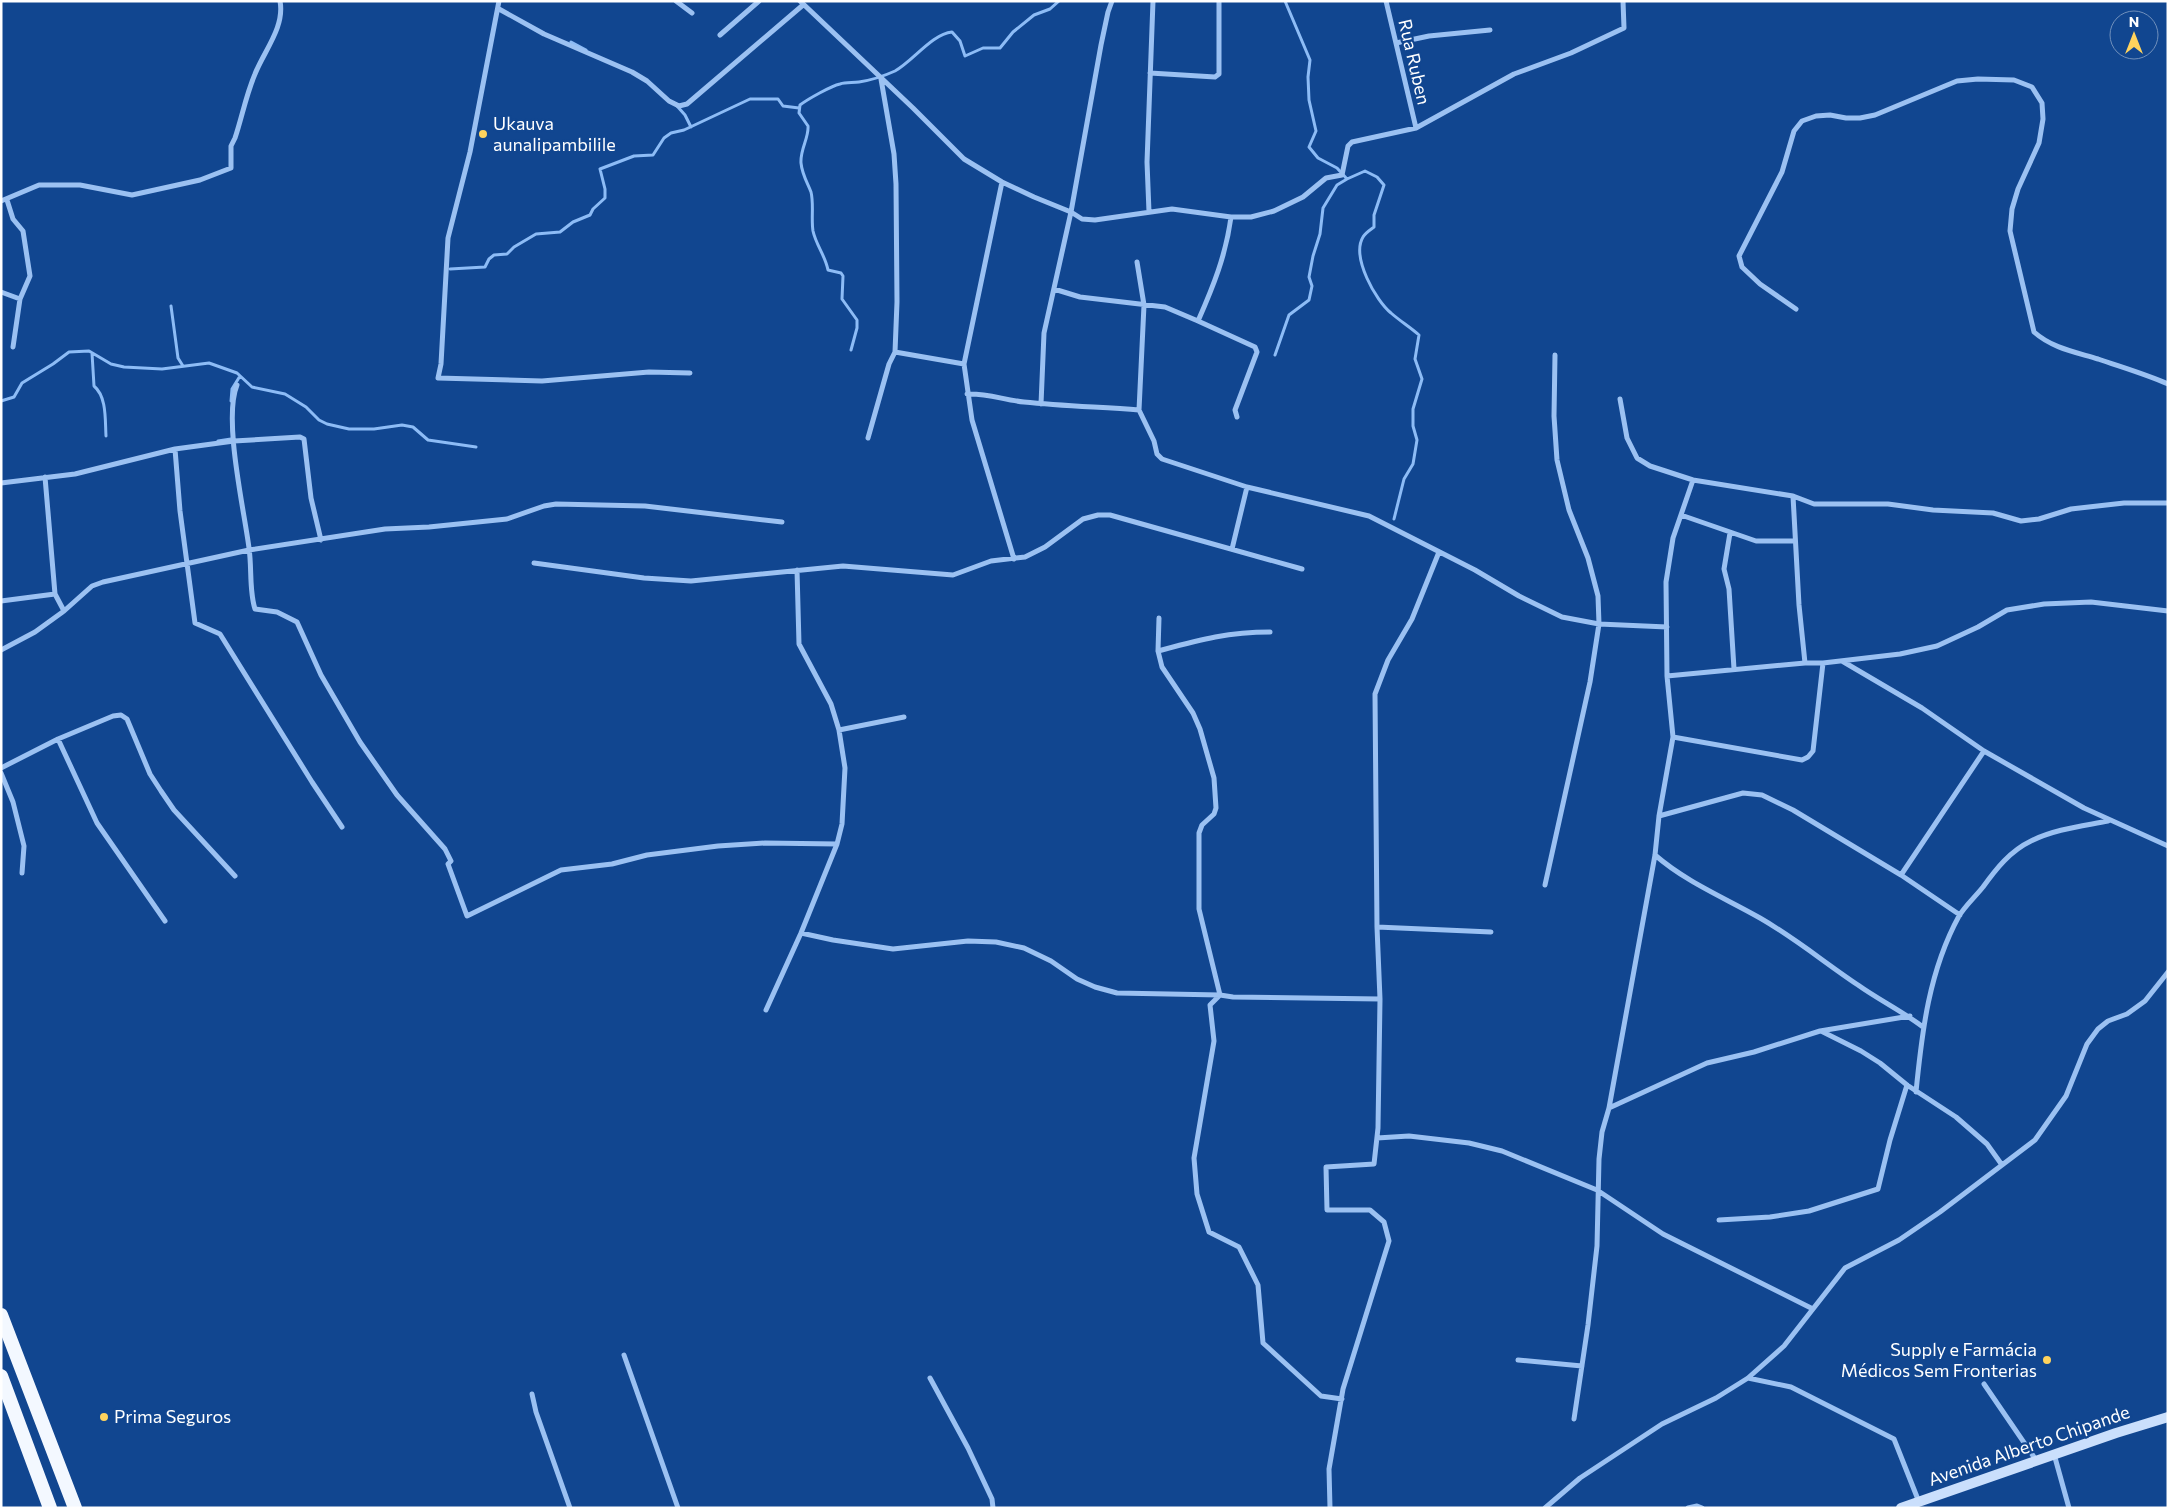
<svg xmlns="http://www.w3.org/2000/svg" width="2169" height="1509" viewBox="0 0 2169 1509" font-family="Commissioner,sans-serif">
	<rect width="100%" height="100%" fill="#114690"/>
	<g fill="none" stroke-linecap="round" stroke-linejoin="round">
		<path stroke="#8dbcf6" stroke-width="3" d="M571,42l15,8
			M677,106l8,9 6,12
			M1347,179l18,-8 12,6 7,8 -10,30v12c-4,3 -9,6 -11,10 -12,20 13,64 28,76 9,8 19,14 28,22l-4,24 7,20 -9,30v17l4,14 -4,24 -9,15 -10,40
			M450,269l35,-2 4,-8 5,-4 13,-1 7,-7 22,-13 24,-2 13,-10 17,-7 3,-6 12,-11v-9l-5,-20 34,-13 19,-1 11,-17 7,-5 13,-3 66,-31h28l5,7 16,2
			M171,306l7,52 5,8
			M851,350l6,-22v-8l-15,-21 1,-23 -2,-3 -13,-3c-3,-15 -12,-25 -15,-39 -2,-12 1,-27 -2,-39 -4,-10 -9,-18 -10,-29 -1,-14 8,-25 7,-37l-9,-13 1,-8c8,-6 31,-19 40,-21 6,-2 13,-1 19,-2 13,-2 25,-6 36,-11 18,-10 37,-37 57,-39l8,9 5,15 18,-8h17l13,-16 21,-17 16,-6 9,-8
			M92,353l2,33c13,11 11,34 12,50
			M1275,355l14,-40 20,-15 3,-14 -3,-9 4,-21 7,-22 3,-26 14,-23 10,-6 -10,-11 -19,-10 -9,-11 7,-16 -7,-31 -1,-23 2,-17 -25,-59
			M1,401l13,-4 8,-14 31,-19 16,-12 20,-1 22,13 13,3 38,2 47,-6 28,10 15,14 33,7 21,13 13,13 8,4 22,5h25l28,-4 11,2 15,13 48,7
			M231,401l1,-12 8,-13
			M218,441l13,-2"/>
		<path stroke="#9bc1f2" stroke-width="5" d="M499,1l-29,151 -22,86 -7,126 -3,14 104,3 107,-9 41,1
			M676,1l16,12
			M800,1l113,107 51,51 38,23 32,15 37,15 11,7 13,1 77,-11 59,8h20l23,-6 29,-14 23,-19 16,-3 6,-29 4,-4 64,-14 98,-54 57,-21 53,-25 -1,-27
			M1386,1l30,127
			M499,9l45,25 88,38 15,9 22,20 10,5 8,-2 116,-99
			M720,35l39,-34
			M1396,43l33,-7 61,-6
			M1150,73l65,4 4,-3v-73
			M1002,182l-38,182 8,56 42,139
			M7,200l6,19 10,12 7,45 -10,23 -7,48
			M1,201l38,-16h41l52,10 68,-15 31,-12v-22l4,-8c7,-21 11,-43 20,-64 9,-23 30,-47 25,-73
			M1149,212l-2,-50 6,-161
			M1137,262l7,43 -5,105
			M1054,289l26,8 85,10 33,14c15,-34 28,-66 33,-104
			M1,292l19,7
			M1796,309l-36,-25 -18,-17 -3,-11 43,-84 12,-41 8,-10 14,-5 14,-1 16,3h14l15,-3 82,-34 21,-2 36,1 18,7 10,16 1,16 -4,24 -21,46 -6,20 -2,22 24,101c18,16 41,20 64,27 23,8 47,15 70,25
			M1198,321l57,26 2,5 -22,58 2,7
			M895,352l69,12
			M237,385c-14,34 7,124 12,163 3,20 0,43 6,61l22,3 20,10 24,53 39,67 37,53 48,54 6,12 -3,3 19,52 94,-46 51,-6 35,-9 71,-9 47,-3 72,1
			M967,394c20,-1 37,6 57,8 38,4 76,5 115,8l15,31 3,13 5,5 85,28 122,29 106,54 44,26 43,21 37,7 68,3
			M1620,399l7,39 10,20 13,8 43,14 100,16 21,8h74l45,6 60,3 28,8 18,-2 32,-10 53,-6h44
			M1041,404l3,-71 27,-121 30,-167 7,-33 4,-11
			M868,438l21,-74 6,-12 2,-50 -1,-118 -2,-30 -13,-75
			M175,449l5,62 15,112 25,11 92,148 30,45
			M45,477l10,117 9,17
			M1,483l74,-9 100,-25 59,-8 66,-4 4,2 7,59 10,42
			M1793,496l6,109 6,58
			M1681,515l75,26h39
			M1730,533l-6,36 5,20 5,80
			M1232,549l15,-62
			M534,563l110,15 47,3 152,-15 110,9 38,-14 34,-4 20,-10 38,-28 15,-4h12l192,54
			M1,601l54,-7
			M1159,618l-1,33 4,16 31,46 7,16 14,49 2,30 -2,6 -12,11 -3,8v76l21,86 -10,10 4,36 -20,117 3,36 12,38 30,15 19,38 5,58 58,53 21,3
			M1,650l34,-18 29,-21 28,-25 11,-4 146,-32 136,-21 44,-2 78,-8 37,-13 12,-2 89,2 137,16
			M1158,651c41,-11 69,-19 112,-19
			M1842,661l80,47 62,43 100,57 84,38
			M1667,676l138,-13h18l77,-9 37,-8 41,-19 29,-17 37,-6 47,-2 77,9
			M839,730l65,-13
			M1673,737l129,23 6,-3 5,-6 10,-88
			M58,739l39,84 68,98
			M1,768l57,-29 55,-23 8,-1 6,4 23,55 11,17 13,19 61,66
			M1,773l12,29 11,44 -2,27
			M1659,816l84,-23 19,2 31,15 108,65 59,40
			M1655,855c31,27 70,43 105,63 35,20 65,45 98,67 21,15 44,26 65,42
			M1901,875l83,-124
			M1545,885l45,-203 9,-58 -1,-28 -10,-38 -19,-48 -12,-50 -3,-44 1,-61
			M1377,927l114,5
			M801,933l32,7 60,9 75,-8 28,1 28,6 27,13 26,18 18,8 22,6 103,2 13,2 147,2
			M766,1010l35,-77 36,-89 5,-20 3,-56 -6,-38 -8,-26 -32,-60 -2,-74
			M1821,1031l40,20 19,12 27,22 49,32 31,27 15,21
			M1916,1092c6,-61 13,-121 43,-176 6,-10 16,-19 24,-29 13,-18 27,-36 48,-46 24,-12 52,-15 77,-20
			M1609,1108l98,-45 47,-11 66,-21 90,-15
			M1377,1138l32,-2 60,7 33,8 95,39 66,44 150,75
			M1719,1220l51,-3 39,-6 69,-22 12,-49 17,-55
			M624,1355l54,153
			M1518,1360l64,6
			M930,1378l38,70 24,51 1,9
			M1748,1378l43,9 103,52 25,63
			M1984,1384l52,76
			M532,1394l4,18 34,96
			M1574,1419l14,-94 9,-79 2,-87 3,-27 7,-24 46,-253 4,-39 14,-79 -6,-61 -1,-94 7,-44 20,-58
			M2054,1454l15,54
			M1330,1508l-1,-39 14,-80 46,-148 -5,-19 -14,-12h-43l-1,-43 48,-3 4,-36 2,-129 -3,-72 -2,-233 13,-34 24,-41 27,-67
			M1545,1508l35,-30 82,-54 54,-26 32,-20 36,-32 61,-78 54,-28 41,-28 95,-72 31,-44 21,-52 11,-15 10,-8 19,-7 18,-13 23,-29
			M1688,1508l9,-2 5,2"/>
		<path stroke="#cadffc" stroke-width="10" d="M1901,1508l215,-75 52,-16"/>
		<path stroke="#f3f8ff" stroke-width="14" d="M1,1315l74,193
			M1,1376l49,132"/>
	</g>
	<g fill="#ffd35d" stroke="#114690" stroke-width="2">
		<circle cx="483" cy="134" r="5"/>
		<circle cx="2047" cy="1360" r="5"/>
		<circle cx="104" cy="1417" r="5"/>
	</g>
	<g text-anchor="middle" stroke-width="4.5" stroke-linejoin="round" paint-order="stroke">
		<g font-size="18" fill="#fff" stroke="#114690">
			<text transform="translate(1414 62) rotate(77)" y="6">Rua Ruben</text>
			<text transform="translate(2029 1446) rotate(-19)" y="6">Avenida Alberto Chipande</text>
		</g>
		<g font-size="18" fill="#fff" stroke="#114690" text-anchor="start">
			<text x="493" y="130">Ukauva<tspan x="493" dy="21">aunalipambilile</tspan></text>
			<text x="2037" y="1356" text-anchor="end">Supply e Farmácia<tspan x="2037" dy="21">Médicos Sem Fronterias</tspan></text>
			<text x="114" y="1423">Prima Seguros</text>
		</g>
	</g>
	<rect width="2169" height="1509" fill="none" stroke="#ffffff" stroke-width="5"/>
	<g transform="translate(2134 35)"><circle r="24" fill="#114690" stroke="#7090bc"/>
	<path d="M0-4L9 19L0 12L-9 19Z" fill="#ffd35d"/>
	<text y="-8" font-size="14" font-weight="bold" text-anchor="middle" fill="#ffffff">N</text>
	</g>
</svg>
